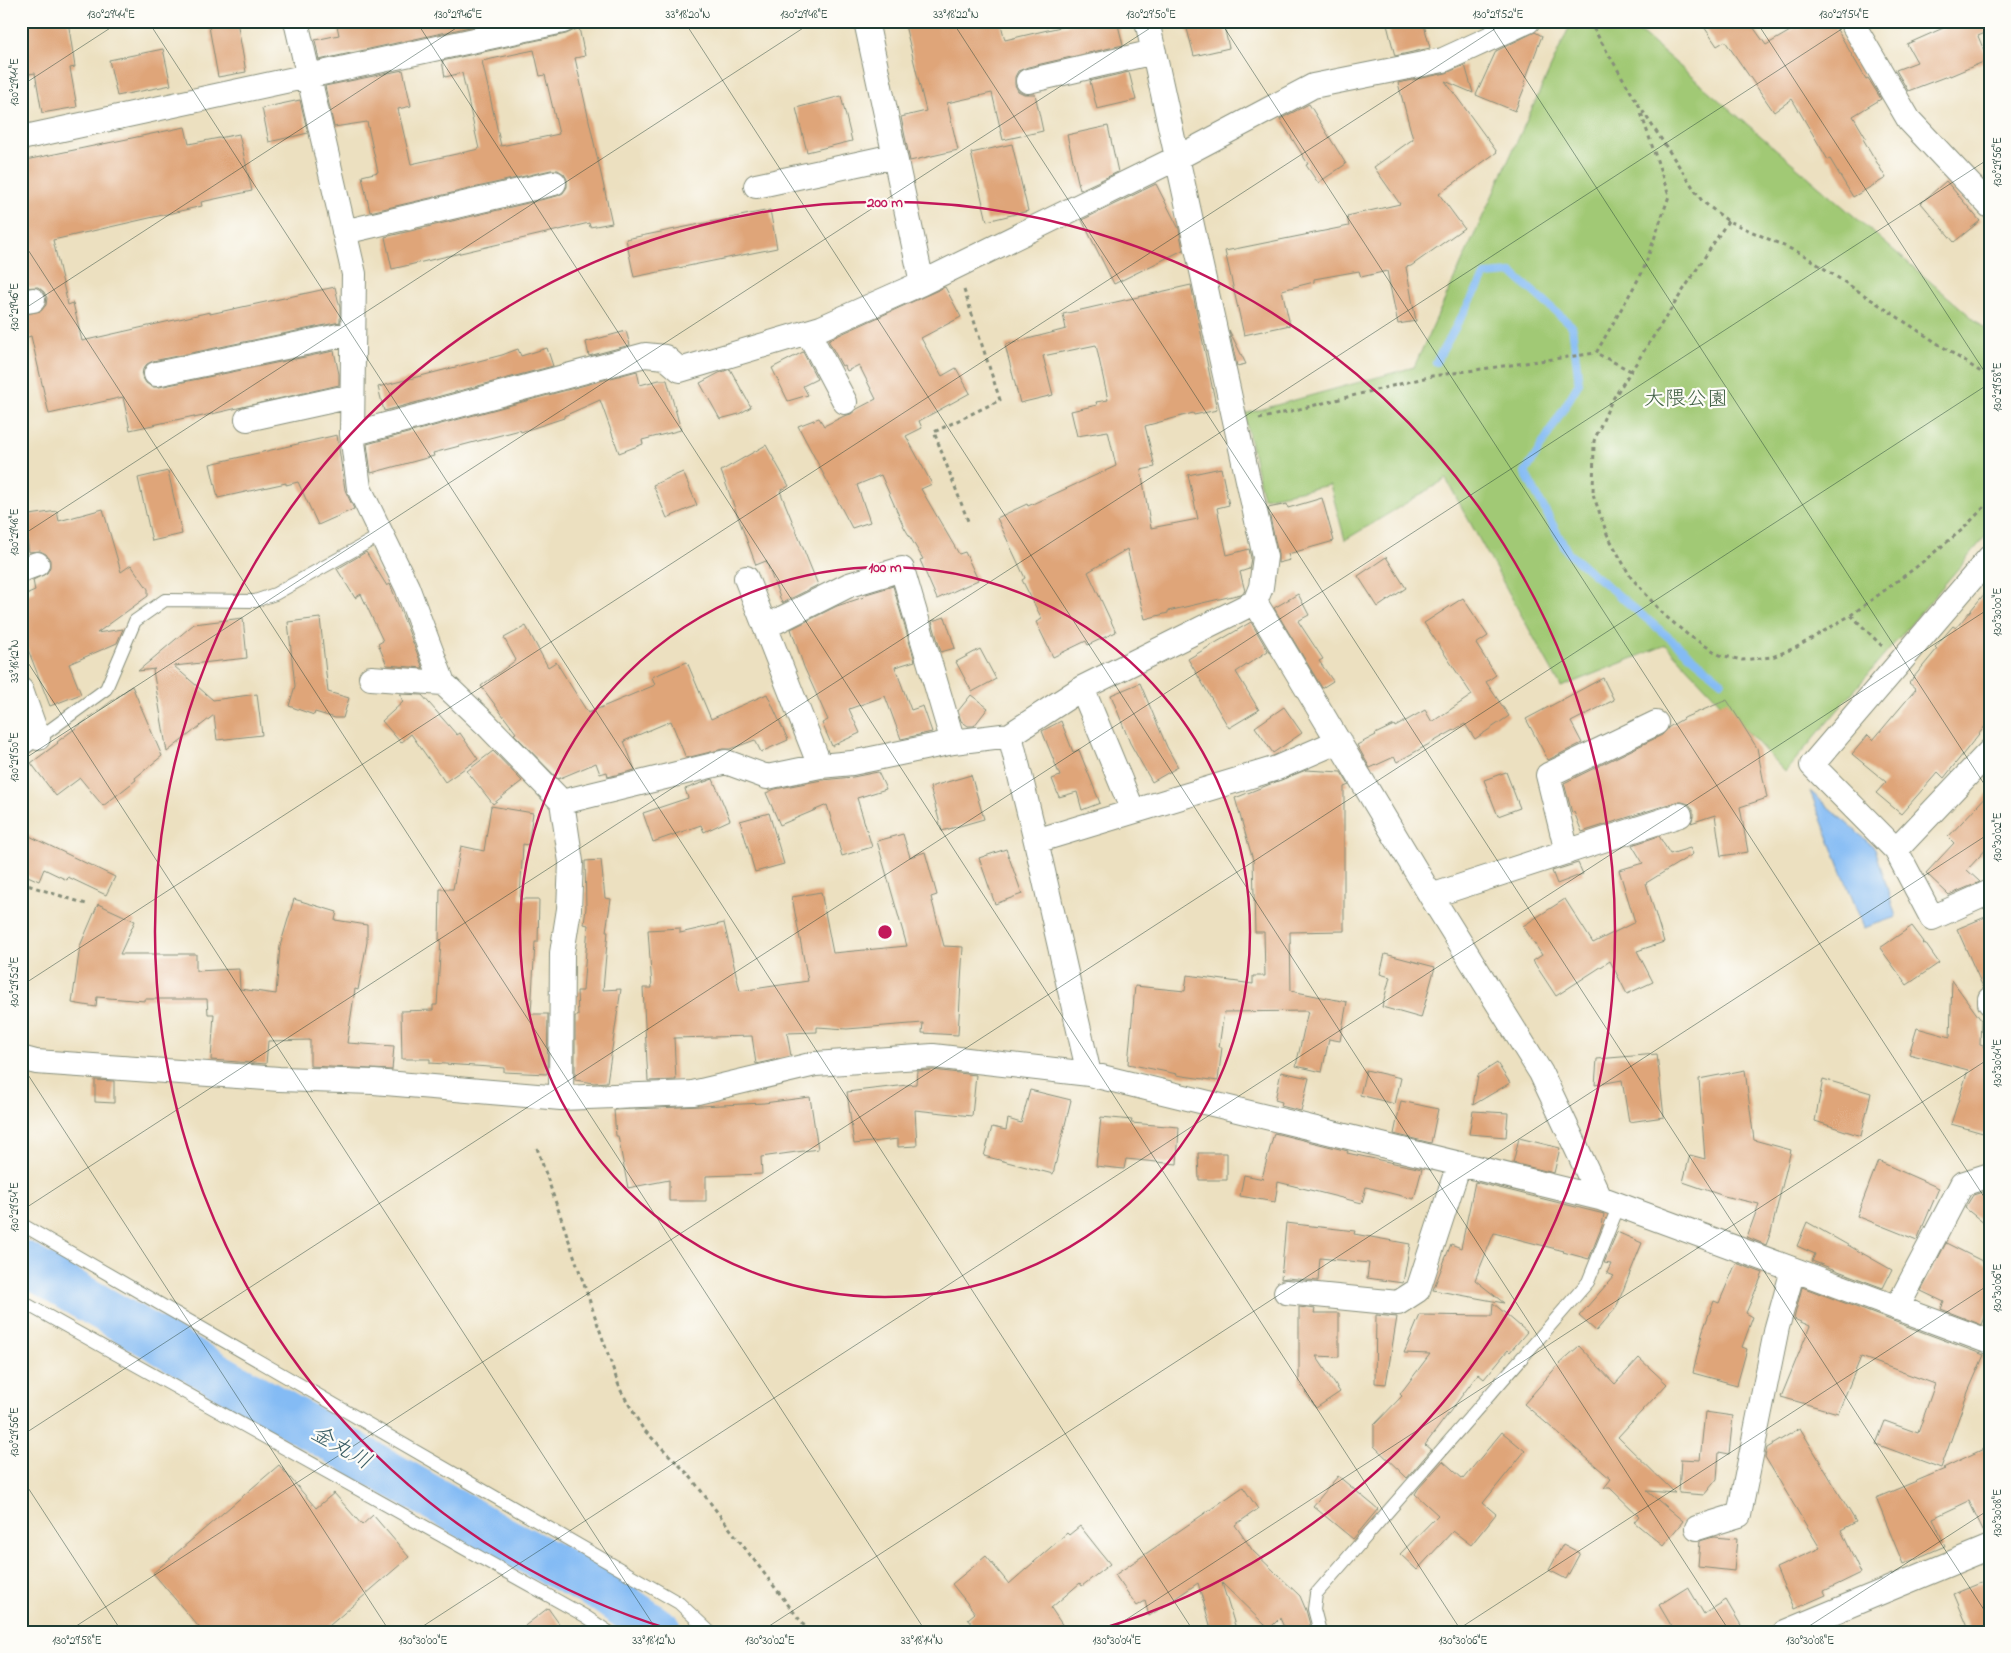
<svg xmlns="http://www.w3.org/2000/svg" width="2011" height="1653" viewBox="0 0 2011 1653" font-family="'Indie Flower','Klee One',sans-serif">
	<rect width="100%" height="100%" fill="#fdfcf7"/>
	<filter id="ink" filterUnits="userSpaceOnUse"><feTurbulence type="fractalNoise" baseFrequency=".02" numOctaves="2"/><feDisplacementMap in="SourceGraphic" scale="10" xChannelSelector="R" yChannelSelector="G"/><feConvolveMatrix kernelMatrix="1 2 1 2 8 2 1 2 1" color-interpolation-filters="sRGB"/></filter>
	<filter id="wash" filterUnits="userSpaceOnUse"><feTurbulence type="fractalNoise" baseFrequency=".0096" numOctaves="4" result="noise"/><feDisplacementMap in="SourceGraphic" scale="20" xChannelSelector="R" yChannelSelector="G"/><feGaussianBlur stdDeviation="1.12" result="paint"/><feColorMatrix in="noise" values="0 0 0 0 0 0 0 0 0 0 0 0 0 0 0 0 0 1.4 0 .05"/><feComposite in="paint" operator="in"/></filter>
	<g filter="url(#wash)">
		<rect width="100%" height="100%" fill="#ece0c0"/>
		<path fill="#a1c975" stroke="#608354" d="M1572,21h55l363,312v198l-205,241 -119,-127 -105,42 -115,-208 -101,61 -15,-55 -67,13 -19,-84 170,-47z"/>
		<path fill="#84bbf4" stroke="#527c94" d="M1810,791l65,57 21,69 -32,11z"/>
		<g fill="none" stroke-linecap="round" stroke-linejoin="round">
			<path stroke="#84bbf4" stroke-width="8" d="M1436,362l49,-87 27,-2 60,53 7,57 -54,90 43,80 153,128"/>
			<path stroke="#84bbf4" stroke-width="44" d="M21,1262l474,272 109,58 57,40"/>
		</g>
		<g id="blocks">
			<path fill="#dfa579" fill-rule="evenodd" d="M46,21h22l7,46 -5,1 7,39 -35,6 -7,-40 -12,2 -2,-50z
				M208,21h29l9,51 -28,5z
				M336,21h161l-178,39 -4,-20 24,-5z
				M904,21h96l5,19 81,-19h31l6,24 -95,22 -10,4 -3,6v8l3,6 6,3h11l8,37 -40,9 -11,-47 -45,10 11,47 -48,11 -9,-44 25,-6z
				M1185,21h38l6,27 -35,8z
				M1386,21h37l7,27 -35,8z
				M1700,21h55l-4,3 15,21 31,-18 2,2 13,-8h20l34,58 2,-1 13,21 -28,17 13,22 -3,1 23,39 -33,19 -23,-38 -2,1 -36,-61 -18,13 -49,-71 -8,5z
				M1959,21h31v10l-12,5 10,24 -38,16v-1l-42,16 -12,-21 21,-8 -10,-18z
				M579,28l6,28 -10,2 37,165 -22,4 -1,-4 -197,46 -7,-32 172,-41 6,-3 4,-6v-8l-3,-5 -6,-4h-7l-181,42 -8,-36 16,-4 -11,-50 -33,5 -9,-41 78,-16 8,36 -13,3 13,55 68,-15 -17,-76 -17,4 -3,-16 124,-27zM534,50l6,26 5,-1 14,59 -58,12 -19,-85z
				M1535,32l7,4 -18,47 2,1 -11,27 -39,-16 20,-44z
				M163,49l8,36 -54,11 -8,-36z
				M1465,65l8,28 -28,-12 52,71 -58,42 25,34 -53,38 -5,1 10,54 -18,3 -11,-53 -26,6 -2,-6 -45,8v3l-32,8 8,35 -46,10 -19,-84 124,-25 -2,-10 53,-12 -26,-37 39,-28 -15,-56 48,-10z
				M1129,72l7,28 -39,9 -7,-28z
				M841,96l11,45 -45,11 -11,-44z
				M300,100l8,33 -39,9 -7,-34z
				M1309,104l37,60 -28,19 -12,-18 2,-1 -28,-45z
				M1108,126l10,46 -38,18 -13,-55z
				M185,127l4,17 50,-10 13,57 -51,11 1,4 -149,34 15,65 5,-2 9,38 128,-29v2l125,-27 5,21v14l-187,39 -6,3 -4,5 -1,7 4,7 6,4h7l175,-36 5,23v11l-145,33v-2l-64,14 -7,-33 -74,17 -18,-78 -10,3v-24l20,-4 5,-6 1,-7 -3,-6 -6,-5 -17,1v-127z
				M1012,144l16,67 -41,10 -16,-68z
				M1946,181l34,40 -26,21 -33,-39z
				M1156,184l23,45 4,21 -69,34 -32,-64z
				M770,210l7,38 -143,29 -8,-38z
				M1191,285l26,125 -23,5 -1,-2 -48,13 10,41 -14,3 10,58 47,-9 -10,-44 33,-7 8,37 -12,3 10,47 22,-6 2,9 -2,11 -9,3 5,19 -4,3 -73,17v2l-23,6 -18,-70 -39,23 28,60 -28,13 -2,-4 -33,16 -17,-35 6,-3 -20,-39 3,-2 -28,-60 30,-14 1,2 88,-40 -8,-35 -31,5 -6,-25 26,-6 -1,-3 12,-2 -12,-55 -53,11 10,39 -33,8 -15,-58 61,-16 -3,-15z
				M945,287l16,30 -40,21 21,38 14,-8 14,25 -51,28 3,7 -16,8 26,48 -11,5 38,65 6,-2 13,28 -41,19 -17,-39 3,-1 -19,-32 -23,-52 -24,10 13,37 -18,6 -54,-102 21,-8 5,8 20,-10 7,-2 6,-5 19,-10 -17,-34 -12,6 -3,-6 -2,1 -14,-26z
				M1229,330l17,34 -9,2z
				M626,331l4,14 -41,11 -3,-14z
				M547,348l6,18 -169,45 -6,-24 124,-32 16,-6 3,7z
				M803,352l14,27 -14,7 5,9 -20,6 -16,-33z
				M730,369l21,38 -12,7 -19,5 -20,-36 19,-10z
				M637,371l3,14 19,-5h8l14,50 -39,10 1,4 -24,9 -19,-53 -36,16v2l-43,14 -1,-2 -87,23 1,3 -63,17 -4,-29z
				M337,435l8,55 9,19 -36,16 -20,-43 -12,3v-2l-68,15 -8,-34z
				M766,445l23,41 -9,5 38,94 -36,18 -16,-42 -10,4 -35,-94z
				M168,471l14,63 -30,7 -14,-63z
				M683,472l14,33 -30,13 -14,-33z
				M1322,498l12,43 -46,13 2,6 -12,3v-9l-10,-46 19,-4 1,4z
				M103,509l18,63 10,-7 17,24v7l-51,37 26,-4 -6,14 -48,21 12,30 -31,12 -23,-59 -6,2v-52l14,-6 -2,-11 14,-7 3,-6v-7l-4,-6 -6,-3 -11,1 -6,-36 34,-5 2,10z
				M366,552l21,34 3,-2 33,84 -36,-3 -9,-21 5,-3 -22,-47 -6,4 -18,-29z
				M1386,557l20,31 -28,19 -20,-31z
				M893,586l22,75 -20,6 16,43 12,-4 9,26 -31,7 -16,-43 -36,13 11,24 -28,13 -10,-23 6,-3 -24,-53 -13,-38 46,-23 27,-9 -1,-2z
				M1990,587v133l-46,58 -6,-6 -37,42 -25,-21 10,-11 -34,-28 16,-19 5,5 43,-51 -7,-6 28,-34 -2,-2 18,-21 3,2z
				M1298,594l11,21 -11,6 25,38 -4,2 14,20 -11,7 -48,-80z
				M1463,598l25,38 -12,8 20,31 -10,7 23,34 -34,23 -10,-15 -68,38 -3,-5 -24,11 -13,-23 19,-10 -1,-1 19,-9 1,2 30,-17 7,12 40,-27 -48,-72z
				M945,617l10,31 -14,4 -9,-31z
				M243,618l4,40 -73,8 39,34 44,-6 5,41 -45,5 -3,-25 -47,37 -14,-82 2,-1 -17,2 56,-47z
				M320,618l8,74 21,6 -6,20h-8l-20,-6 -1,3 -25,-9 6,-20 -7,-64z
				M1251,622l17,29 -32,21 23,38 -30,18 -41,-69z
				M526,626l22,41 8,-5 32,51 67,-28 -3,-8 35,-15 24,57 56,-25 21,46 -27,12 -6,-12 -25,9h-7l-37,9 -15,-37 -47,20 11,29 -27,7 -1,-5 -7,2 -4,-11 -38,16 -44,-45 2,-1 -35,-47 35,-26 -12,-22z
				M980,649l16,30 -24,13 -16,-30z
				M1603,678l11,22 -43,22 11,21 -34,17 -22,-41z
				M1140,683l27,64 11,20 -26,15 -22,-39 -19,-48z
				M132,686l30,70 -27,22 1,2 -33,26 -23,-28 -24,18 -25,-33 27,-20 -1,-1z
				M400,694l22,1 35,40 3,-2 18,26 -33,23 -34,-48 -10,9 -19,-22 21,-19z
				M971,695l17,13 -14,18h-6l-7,-5 -3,-10z
				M1727,700l30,48 10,50 -27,9 8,45 -27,4 -6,-41 -24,8 2,-6v-7l-4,-6 -7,-2h-6l-94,30 -8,-20 -2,1 -8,-30 98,-48 7,-8 17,-10z
				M1284,707l18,26 -29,20 -18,-26z
				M1061,721l12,31 6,-2 21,53 -18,7 -5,-18 -18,5 -7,-18 8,-3 -18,-45z
				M493,751l29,30 -29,23 -26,-33z
				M1306,770l35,2 8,13 -5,2v144l-54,1 1,59 56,11 -7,39 -11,-2 -7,33 -26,-6 12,-55 -84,1 -5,35h3l-4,34 -42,-6 1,-1 -49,-10 7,-78 50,5 2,-16 66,9v-8h12l-1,-44h-9l-2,-72 -18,-62z
				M878,772l8,17 -29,9 15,49 -30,9 -15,-51 -47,20 -14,-32 9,-4 47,-9 31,-3z
				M1506,772l14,36 -22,8 -14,-36z
				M971,775l13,44 -42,12 -12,-44z
				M713,779l17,41 -26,12 -3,-7 -48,17 -10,-29 45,-15 -3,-9z
				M1990,792v53l-23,25 13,12 -31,13 -23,-22 28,-30 -6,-6z
				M491,806l42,7 -5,32 -5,-1 -3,55h19l-1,43h-3l-4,72h17l-1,60 -43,-2v-4l-74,-5v-4h-28l-1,-48 32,-1v-5h4l4,-65h-2l1,-51h13l8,-43 23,5z
				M769,813l15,51 -29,8 -15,-51z
				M21,832l94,45 -9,18 -38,-18 -1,3 -23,-11 -5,12 -18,-8z
				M903,834l7,23 15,-5 12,43 -6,2 13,49 19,1 -5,88 -36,-2 1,-10 -76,6 -30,-2v5l-30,1 4,23 -35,8 -4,-28 -78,2 2,42 -28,1 -5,-93h9l-4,-58 32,-2v5l44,-10 16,68 68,-10 -16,-84 29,-5 12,61 74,-7 -30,-105z
				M1659,836l11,18 20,-6 3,6 -47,29 18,59 -27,9 16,31 -26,12 -17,-33 -54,35 -23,-35 9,-6 -19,-29 42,-27 28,44 42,-21 -16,-52 24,-7 -11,-18z
				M1006,849l16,45 -27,10 -16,-46z
				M601,860l4,38 6,1 -5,32h2l-5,59 18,-1 -14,93 -13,1 -19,-3v-64h3l-1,-25h6l5,-66 -4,-1 2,-16 -1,-47z
				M1578,863l5,11 -26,10 -5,-13z
				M294,899l43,13 -2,8 32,5v17l-9,48 -3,-1 -8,54 47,3 -2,24 -82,-4v-26l-42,1 -2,23 -55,-4 3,-46h-6l-1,-15h-62v2l-48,-4 -1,10 -24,-4 8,-57 18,-42 37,17 -15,33h76v17l43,-2 1,20 36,5 4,-48z
				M1990,915v70l-7,2 -26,-58z
				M1912,926l12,16 -2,2 3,-1 14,20 -32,22 -27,-37z
				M1385,954l50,13 -14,51 -39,-11 8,-30 -10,-3z
				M1952,980l29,40 -1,25 10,3v87l-39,-11 17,-54 -59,-16 8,-26 33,9z
				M1657,1054l7,63 -35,5 -7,-42 -27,5 2,-26z
				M1497,1063l13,20 -37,22 5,-30z
				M933,1070l43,5 -4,41 -57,-6 2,36 -19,1v-8l-44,5 -7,-52 69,-8 1,-13z
				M1366,1070l35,8 -6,26 -35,-9z
				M1745,1070l9,70 37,10 -20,82 -5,13 -19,-8 12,-33 -35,-8 -41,-14 7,-27 15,4 -6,-80z
				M1281,1072l28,6 -8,33 -20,-5 1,-4 -7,-2z
				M1823,1079l48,14 -10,43 -46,-15z
				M95,1080l19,1v22l-19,-1z
				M1030,1090l41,10 -18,74 -69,-18 8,-29 14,3 2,-11 13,4z
				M810,1097l8,52 -57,8 1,17 -56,2v25h-37v-21l-41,8 -10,-52h-2l-2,-26 150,-7z
				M1401,1101l37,8 -7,34 -37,-9z
				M1473,1111l35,2 -2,24 -37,-3z
				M1101,1117l31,3 -1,3 48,4 -2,37 -51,-5 -2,10 -28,-3z
				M1274,1133l74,18 -1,2 75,16 -8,30 -48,-12 -4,16 -84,-21 -3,20 -35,-6 4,-21 20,4 -2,-1z
				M1519,1138l41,10 -6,25 -41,-10z
				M1198,1153h29v27h-28z
				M1878,1161l61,27 -22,52 -60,-24z
				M1475,1182l129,32 -2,12 -13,33 -26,-7 1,-1 -70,-18 -19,47 29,23 -71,-13 18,-46 10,4z
				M1990,1190v38l-25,-20 8,-13z
				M1807,1222l85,48 -9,18 -71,-27 3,-7 -18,-8z
				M1286,1223l69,8 -1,3 56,10 -7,39 -36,-5 2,-15 -49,-5 -2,23 -31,-3 -6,1z
				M1617,1232l25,11 -26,65 -20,23 -17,-15 35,-40 -7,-3 4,-9 -7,-1z
				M1946,1243l44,22v40l-8,20 -41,-16 3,-7 -23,-11z
				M1736,1263l27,10 -17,40 7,4 -11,30 5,2 -10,36 -44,-12 10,-43 11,-29 5,2z
				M1802,1287l182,68 -16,37 -27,76 -65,-24 9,-23 33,12 17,-49 -74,-27 -23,56 -57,-16 29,-71 -16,-7z
				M1493,1303l34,29 -17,20 -2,-2 -24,29 -6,-5 -53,71 6,5 -24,28 -33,-32v-21l28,-29 -2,-2 30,-40 -26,-1 16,-38 72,1z
				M1299,1307l16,2 -1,4h25v44l-23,-1 24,36 -24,16 -17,-25z
				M1376,1315l21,2 -11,67 -11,-1z
				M1579,1346l36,38 24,-26 28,26 -49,53 57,56 -28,-2 36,30 -20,25 -29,-24 5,-6 -29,-28h-6l7,-9 -87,-75 35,-40z
				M1705,1412l28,4 -4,38 -10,-2 -2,27 -13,16 -25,-2 2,-34 19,1z
				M1800,1428l56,94 -15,8 20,43 -37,18 2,4 -32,14 -18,-41 44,-20 -55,-91 2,-9z
				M1502,1432l23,19 -42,52 13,11 -25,31 -18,-14 -36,39 -17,-16 38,-39 -23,-21 3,-5 25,-28 20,18z
				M1990,1446v88h-5l-16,-33 -36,17 12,28 -42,18 -27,-66 69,-29 -2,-1z
				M279,1465l37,43 18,-15 28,32 11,-10 36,42 -87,75h-119l-50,-59z
				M1338,1476l40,33 -25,30 -40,-33z
				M1243,1487l15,22 -23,16 18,26 47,45 6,14 6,22h-26l-6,-14 -11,11 -47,-46 15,49h-25l-14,-49 -49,33 -4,-15 -8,5 -22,-31z
				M1080,1526l30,38 -28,22 -2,-3 -29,25 16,24h-88l-11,-13 7,-6 -23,-29 34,-28 23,28 58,-51 2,2z
				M1713,1537l24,2 -3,32 -36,-4 2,-26z
				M1563,1544l17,9 -14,26 -17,-9z
				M1990,1579v53h-20l-16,-38z
				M1688,1587l16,27 22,-14 19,32h-70l-16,-27z
				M548,1608l17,24h-48z"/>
		</g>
	</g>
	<g filter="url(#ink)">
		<use href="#blocks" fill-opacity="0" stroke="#868e7a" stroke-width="1"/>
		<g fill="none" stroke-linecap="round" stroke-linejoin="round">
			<defs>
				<path id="service" d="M21,751l85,-62 29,-68 30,-21 90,1 20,-7 106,-59
					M21,1224l658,379 31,29
					M21,1301l564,315 24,16
					M1320,1632l-6,-23 2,-15 272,-312 31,-77"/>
				<path id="minor" d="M296,21l58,253 -2,160 7,54 48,99 36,96 43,41 76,78 9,60 -2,47 -7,44 -1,145
					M866,21l56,262
					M1851,21l58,99 81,86
					M1028,81l126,-29
					M21,138l542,-117
					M756,186l138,-30
					M344,232l210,-49
					M21,302l12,-2
					M808,332l37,70
					M156,374l197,-41
					M247,419l105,-23
					M352,434l293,-79 20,2 15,13 141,-42 101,-45 255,-125 136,-72 130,-26 85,-39
					M1990,557l-178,208 84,85 36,68 58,-26
					M21,570l16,-6
					M746,578l74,188
					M1255,602l176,294 110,177 59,125
					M765,627l84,-42 53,-16 51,173
					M371,678l72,5
					M1082,688l51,123
					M21,690l17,48
					M562,802l164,-40 41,15 53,-11 32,-3 101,-21 57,-7
					M1036,841l241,-73 62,-27
					M1896,850l94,-99
					M1567,852l-19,-77 108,-52
					M1431,896l249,-81
					M1990,999v4
					M21,1058l15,4 243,17 95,3 187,16 132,-5 122,-29 118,-8 156,18 511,124 390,144
					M1089,1074l-53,-233 -26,-106 72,-47 173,-86 6,-15 4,-30 -118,-536
					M1286,1292l112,11 20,-13 41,-126
					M1897,1308l65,-124 28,-9
					M1697,1528l42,-13 38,-188 16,-57
					M1785,1632l205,-85"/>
			</defs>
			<use href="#service" stroke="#868e7a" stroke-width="14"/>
			<use href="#minor" stroke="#868e7a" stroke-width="26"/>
			<path stroke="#868e7a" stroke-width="3" stroke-dasharray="4 4" stroke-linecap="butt" d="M1589,21l49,83 64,97 26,20 74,33 188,124
				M1728,221l-117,181 -17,39 -1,53 14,40 23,42 33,38 25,21 32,20 22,5 30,-3 25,-10 54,-32 64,-47 48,-39 27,-28
				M964,290l36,110 -66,32 34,89
				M1631,371l-35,-18 47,-82 26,-75 -29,-86
				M1259,419l173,-43 164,-23
				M1851,615l31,31
				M21,883l65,21
				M537,1148l83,241 23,40 46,46 120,157"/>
			<use href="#service" stroke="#fff" stroke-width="12"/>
			<use href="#minor" stroke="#fff" stroke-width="24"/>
		</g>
	</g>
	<path fill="none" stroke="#1f3d34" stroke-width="1" stroke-opacity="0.45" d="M148,21l1046,1611M416,21l1046,1611M684,21l1046,1611M952,21l1038,1598M1220,21l770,1185M1488,21l502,772M1756,21l234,359M21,86l100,-65M21,239l905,1393M21,311l446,-290M21,536l793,-515M21,652l637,980M21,761l1140,-740M21,986l1486,-965M21,1064l369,568M21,1211l1833,-1190M21,1436l1969,-1278M21,1477l101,155M67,1632l1923,-1249M414,1632l1576,-1024M760,1632l1230,-799M1107,1632l883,-574M1454,1632l536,-348M1800,1632l190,-123"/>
	<g fill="none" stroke="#c2185b" stroke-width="2.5">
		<circle cx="885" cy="932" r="365"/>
		<path d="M672 1630A730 730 0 1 1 1098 1630"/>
	</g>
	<g text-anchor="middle" stroke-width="4.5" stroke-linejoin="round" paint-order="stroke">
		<g font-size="21" fill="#406044" stroke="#fdfcf7">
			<text x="1686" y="405">大隈公園</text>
		</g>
		<g font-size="22" font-style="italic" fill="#385c64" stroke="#fdfcf7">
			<text transform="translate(342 1446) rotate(30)" y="8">金丸川</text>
		</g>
	</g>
	<circle cx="885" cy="932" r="8" fill="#c2185b" stroke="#fdfcf7" stroke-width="2.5"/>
	<g font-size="15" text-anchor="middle" font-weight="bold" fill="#c2185b" stroke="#fdfcf7" stroke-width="4.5" stroke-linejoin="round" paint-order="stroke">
		<text x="885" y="207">200 m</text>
		<text x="885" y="572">100 m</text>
	</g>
	<rect width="2011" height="1653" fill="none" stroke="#fdfcf7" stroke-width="55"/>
	<rect x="28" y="28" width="1956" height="1598" fill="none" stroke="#1f3d34" stroke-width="2"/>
	<g font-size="12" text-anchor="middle" fill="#1f3d34">
		<text x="111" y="18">130°29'44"E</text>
		<text x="458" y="18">130°29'46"E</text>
		<text x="688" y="18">33°18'20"N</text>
		<text x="804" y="18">130°29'48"E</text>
		<text x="956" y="18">33°18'22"N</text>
		<text x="1151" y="18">130°29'50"E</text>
		<text x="1498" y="18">130°29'52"E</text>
		<text x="1844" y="18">130°29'54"E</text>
		<text transform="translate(14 82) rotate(-90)" y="4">130°29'44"E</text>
		<text transform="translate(1997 162) rotate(-90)" y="4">130°29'56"E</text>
		<text transform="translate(14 307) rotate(-90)" y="4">130°29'46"E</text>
		<text transform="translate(1997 387) rotate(-90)" y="4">130°29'58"E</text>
		<text transform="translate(14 532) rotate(-90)" y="4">130°29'48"E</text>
		<text transform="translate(1997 612) rotate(-90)" y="4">130°30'00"E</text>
		<text transform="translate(14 661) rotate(-90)" y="4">33°18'12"N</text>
		<text transform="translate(14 757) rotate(-90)" y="4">130°29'50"E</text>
		<text transform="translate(1997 837) rotate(-90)" y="4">130°30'02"E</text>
		<text transform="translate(14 982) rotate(-90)" y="4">130°29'52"E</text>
		<text transform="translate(1997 1063) rotate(-90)" y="4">130°30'04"E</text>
		<text transform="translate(14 1207) rotate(-90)" y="4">130°29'54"E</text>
		<text transform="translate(1997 1288) rotate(-90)" y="4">130°30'06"E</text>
		<text transform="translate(14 1432) rotate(-90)" y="4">130°29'56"E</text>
		<text transform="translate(1997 1513) rotate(-90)" y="4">130°30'08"E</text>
		<text x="77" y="1644">130°29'58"E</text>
		<text x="423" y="1644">130°30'00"E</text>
		<text x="654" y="1644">33°18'12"N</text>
		<text x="770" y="1644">130°30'02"E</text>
		<text x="922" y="1644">33°18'14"N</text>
		<text x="1117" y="1644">130°30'04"E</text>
		<text x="1463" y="1644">130°30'06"E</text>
		<text x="1810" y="1644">130°30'08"E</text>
	</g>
</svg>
